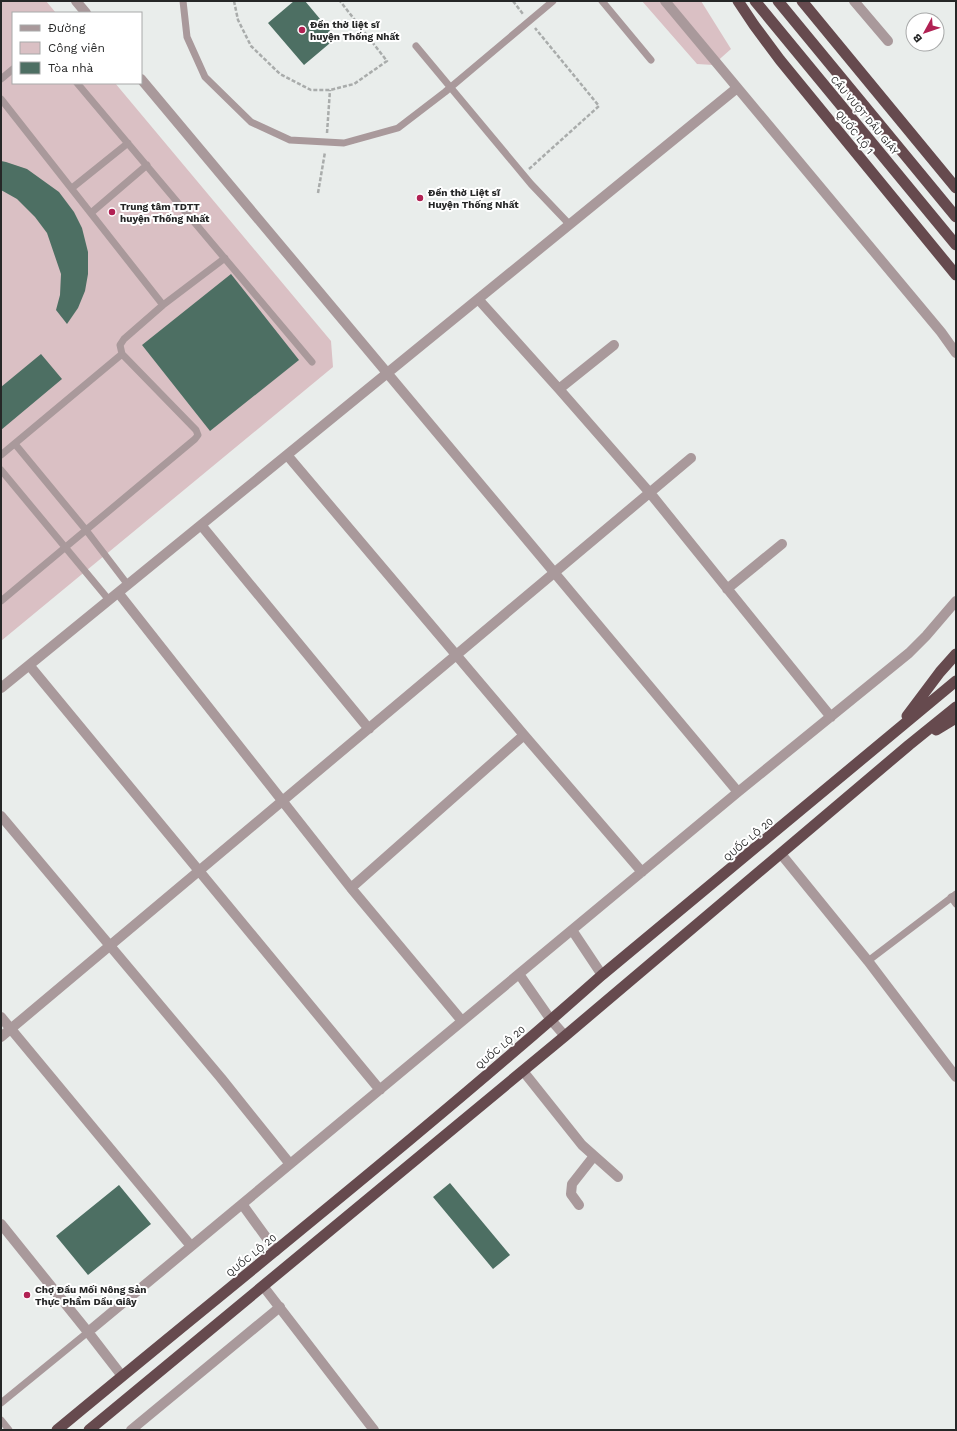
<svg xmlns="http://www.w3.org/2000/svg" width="957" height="1431" viewBox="0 0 957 1431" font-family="'Work Sans',sans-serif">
	<rect width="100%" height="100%" fill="#e9edeb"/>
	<path fill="#dac0c4" d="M1,1h45l10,12h-43v70h102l216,258 2,26 -332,274z
		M642,1h59l30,48 -18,16 -16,-1z"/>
	<path fill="#4d6f63" d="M294,1h11l31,37 -32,27 -36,-42z
		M1,161l5,1 21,7 32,23 15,20 8,16 6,24v22l-3,17 -7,17 -11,16 -11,-14 4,-15 1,-21 -14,-41 -12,-16 -18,-18 -16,-9z
		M231,274l68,86 -89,71 -68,-86z
		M41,354l21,25 -61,51v-43z
		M450,1183l60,72 -17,14 -60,-72z
		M119,1185l32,39 -63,51 -32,-39z"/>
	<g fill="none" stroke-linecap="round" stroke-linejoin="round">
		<path stroke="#a9acab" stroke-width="2.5" stroke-dasharray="4 2" stroke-linecap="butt" d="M234,1l4,19 13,26 29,28 31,16h19l24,-6 33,-23 -47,-60
			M513,1l10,13
			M327,133l3,-43
			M529,169l70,-63 -64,-78
			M318,193l7,-41"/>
		<path stroke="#a9999b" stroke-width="7" d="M183,1l4,36 18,40 46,45 39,18 54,3 54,-15 47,-36 108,-91
			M602,1l49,59
			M416,46l115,138 39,41
			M1,79l12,-10
			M77,83l235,279
			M1,99l162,206
			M72,188l56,-45
			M91,213l56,-48
			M15,444l71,86 42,55
			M1,455l121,-101
			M1,470l108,130
			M1,601l194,-162 3,-4 -2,-5 -74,-76 -2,-9 4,-6 39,-34 62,-47
			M951,897l5,7
			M868,961l88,-67
			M1,1403l87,-71
			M1,1420l8,10"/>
		<path stroke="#a9999b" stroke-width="10" d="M76,1l10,12
			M665,1l276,331 15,21
			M854,1l34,40
			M141,79l597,713
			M478,299l81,90 91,104 181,224
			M559,389l55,-44
			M287,455l237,280 118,137
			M201,525l168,204
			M727,589l55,-45
			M120,595l231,293 111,133
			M29,665l351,425
			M1,688l736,-600
			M1,816l220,262 69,86
			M781,854l87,107 88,116
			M351,888l173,-153
			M572,930l30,45
			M519,974l32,46 14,16
			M1,1017l190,229
			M1,1037l690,-579
			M523,1071l59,74 36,32
			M242,1204l34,47
			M579,1205l-8,-11 1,-10 22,-28
			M1,1224l87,108 34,44
			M88,1332l650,-540 171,-139 17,-17 30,-35
			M131,1430l149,-123"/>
		<path stroke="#a9999b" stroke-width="10" d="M263,1286l111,144"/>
		<path stroke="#664a4e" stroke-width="11" d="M738,1l16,24 26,35 176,215
			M755,1l201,244
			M778,1l178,216
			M802,1l154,187
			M907,716l33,-44 16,-18
			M936,730l20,-12
			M57,1430c182,-151 368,-298 545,-455l354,-294
			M89,1430l476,-394 344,-291 47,-38"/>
	</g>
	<g fill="#b12153" stroke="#fff" stroke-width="1.5">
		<circle cx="302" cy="30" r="4"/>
		<circle cx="420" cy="198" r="4"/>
		<circle cx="112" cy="212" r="4"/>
		<circle cx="27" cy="1295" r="4"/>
	</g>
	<g text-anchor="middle" stroke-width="4" stroke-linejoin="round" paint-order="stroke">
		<g font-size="10" font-weight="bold" fill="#262727" stroke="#fff" text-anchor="start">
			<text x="310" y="28">Đền thờ liệt sĩ<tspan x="310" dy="12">huyện Thống Nhất</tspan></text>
			<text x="428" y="196">Đền thờ Liệt sĩ<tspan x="428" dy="12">Huyện Thống Nhất</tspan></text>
			<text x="120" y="210">Trung tâm TDTT<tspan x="120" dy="12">huyện Thống Nhất</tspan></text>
			<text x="35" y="1293">Chợ Đầu Mối Nông Sản<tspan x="35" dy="12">Thực Phẩm Dầu Giây</tspan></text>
		</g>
		<g font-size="10" fill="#262727" stroke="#fff">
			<text transform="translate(865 115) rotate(50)" y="4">CẦU VƯỢT DẦU GIÂY</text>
			<text transform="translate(855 132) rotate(51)" y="4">QUỐC LỘ 1</text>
			<text transform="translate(748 839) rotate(-40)" y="4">QUỐC LỘ 20</text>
			<text transform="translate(500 1047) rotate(-40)" y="4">QUỐC LỘ 20</text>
			<text transform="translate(251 1255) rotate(-39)" y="4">QUỐC LỘ 20</text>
		</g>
	</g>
	<rect width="957" height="1431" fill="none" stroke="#262727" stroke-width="4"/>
	<rect x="12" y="12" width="130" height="72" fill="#ffffff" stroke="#a8a9a9"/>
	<rect x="20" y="25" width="20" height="6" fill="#a9999b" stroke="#a8a9a9"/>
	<text x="48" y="32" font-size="12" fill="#262727">Đường</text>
	<rect x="20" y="42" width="20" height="12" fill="#dac0c4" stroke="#a8a9a9"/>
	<text x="48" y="52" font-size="12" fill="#262727">Công viên</text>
	<rect x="20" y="62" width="20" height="12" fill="#4d6f63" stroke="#a8a9a9"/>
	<text x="48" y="72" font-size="12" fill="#262727">Tòa nhà</text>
	<g transform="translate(925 32) rotate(230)"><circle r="19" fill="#ffffff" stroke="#a8a9a9"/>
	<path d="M0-3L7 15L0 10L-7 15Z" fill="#b12153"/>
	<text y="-6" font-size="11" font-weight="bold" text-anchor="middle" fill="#262727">B</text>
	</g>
</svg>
